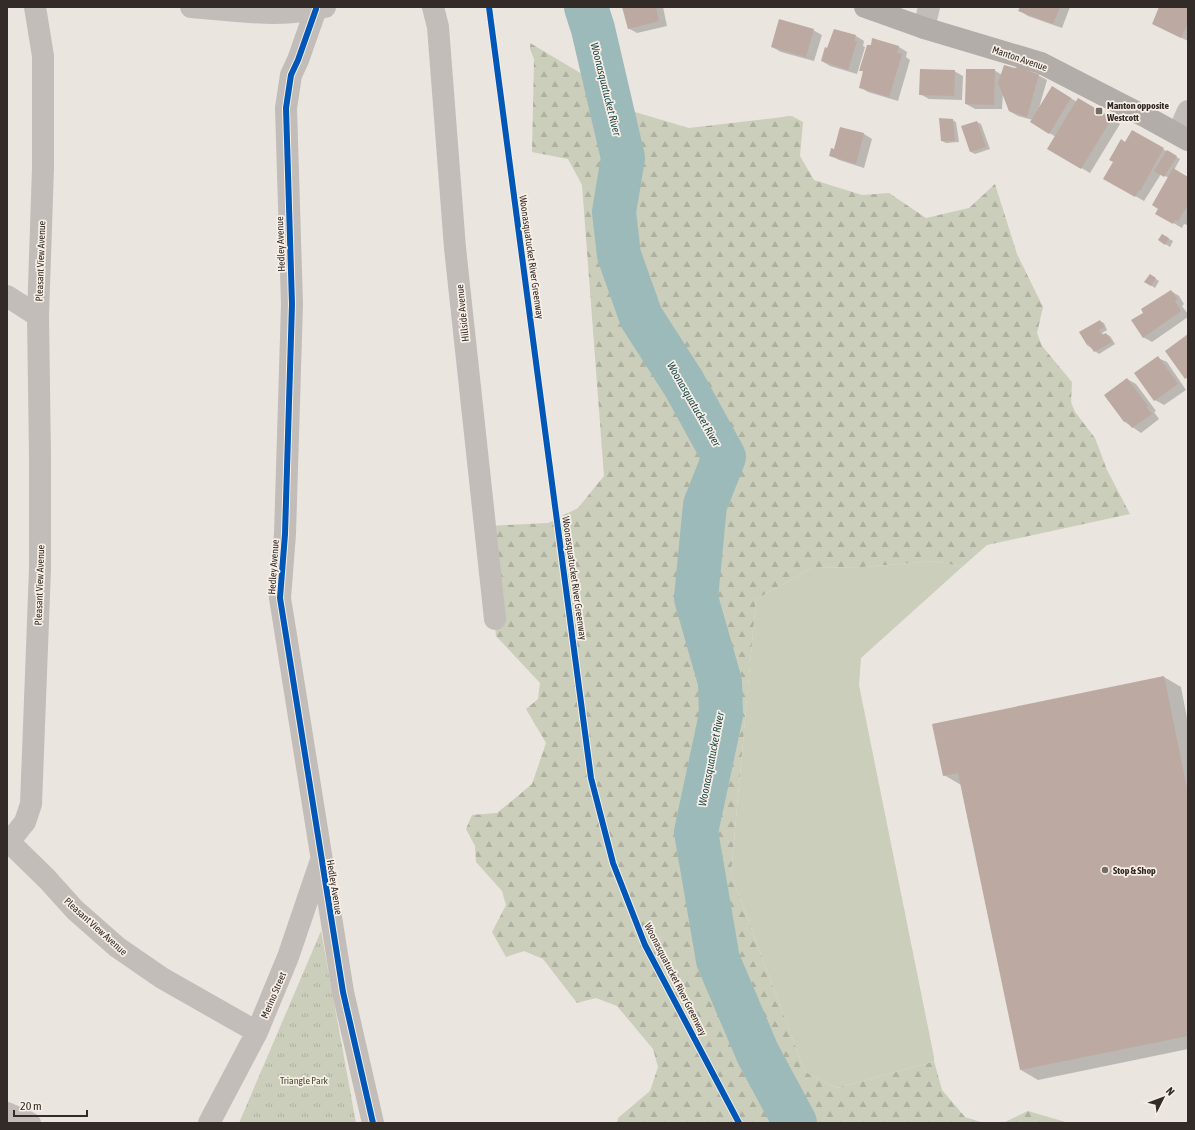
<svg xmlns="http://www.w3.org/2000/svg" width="1195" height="1130" viewBox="0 0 1195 1130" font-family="'Asap Condensed',sans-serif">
	<defs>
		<pattern id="forest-firs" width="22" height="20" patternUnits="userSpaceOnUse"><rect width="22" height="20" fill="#cbceba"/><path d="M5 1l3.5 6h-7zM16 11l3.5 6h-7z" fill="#afb1a0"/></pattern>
		<pattern id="park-tufts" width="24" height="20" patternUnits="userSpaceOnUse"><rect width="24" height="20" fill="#cbceba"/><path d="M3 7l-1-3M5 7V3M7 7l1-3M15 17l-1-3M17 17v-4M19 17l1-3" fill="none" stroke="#afb1a0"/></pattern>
	</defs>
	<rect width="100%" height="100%" fill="#eae5df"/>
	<path fill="#cbceba" d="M936,561l26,6 -101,91 -2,27 75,372v4l-9,3 -88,24 -32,-16 -74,-198 25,-275 56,-31 50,-1z"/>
	<path fill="url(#forest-firs)" d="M530,43l52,31 53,38 54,16 103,-12 11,6 -3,34 14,24 48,15 27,-2 37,25 43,-10 26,-24 22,70 26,53 -6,26 5,13 30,36 -1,20 4,10 20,26 12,32 23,44 -143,31 -25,22 -26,-6 -74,6 -50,1 -56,31 -25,275 74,198 32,16 88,-24 9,-3 8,29 23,27 19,6h-367l1,-5 32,-27 8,-24 -5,-18 -36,-43 -21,-8 -19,5 -34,-44 -19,-8 -18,6 -14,-25 14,-27 -4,-14 -26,-29 -1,-16 -9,-17 6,-14 25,-2 35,-29 14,-41 -20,-34 12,-10 2,-16 -44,-47 -10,-97 1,-13 61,-3 30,-15 26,-32 -22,-291 -14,-26 -36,-7 2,-93 -4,-10z
		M1028,1111l41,12h-66z"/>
	<path fill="url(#park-tufts)" d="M321,931l35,192h-117z"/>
	<path fill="#0003" d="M623,7h40l4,19 -30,7 -9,-5z
		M1021,7h49l-8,21 -34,-12 -8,-5z
		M1161,7h27v34l-27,-13z
		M813,30l9,5 -8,26 -33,-9 -9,-5z
		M835,30l21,6 8,5 -1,5 2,1 -8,27 -27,-8 -8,-5z
		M873,40l26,7 8,5 -1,5 4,3 -12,41 -30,-9 -8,-5 4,-15 -3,-2z
		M1025,68l22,12 -8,28 22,-16 16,10 1,-3 42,25 -30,49 -41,-24 7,-12 -25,-15 2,-2 -15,-4 -9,-5 -6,-18 -1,16h-27l-9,-5 28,-34 8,5 14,-6z
		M954,71l9,5 -1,24 -33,-1 -9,-5z
		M952,120l4,2 3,20 -13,1 -4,-2z
		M977,122l4,2 9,25 -15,5 -4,-2z
		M841,128l23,6 8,5 -8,29 -25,-8 -9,-5 5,-5z
		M1132,131l48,28 -6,11 14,8 -1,47 -3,-1 -2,4 -26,-15 3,-4 10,-31 -8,-4 -17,27 -40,-23z
		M1162,235l11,6 -3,6 -11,-7z
		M1150,275l9,6 -4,7 -9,-6z
		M1171,291l8,5 5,8 -2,2 6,8v3l-36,25 -9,-5 1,-24z
		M1100,321l4,2 3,7 -5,3 2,2 2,-1 4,2 5,8 -16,10 -12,-9z
		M1158,358l9,4 19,28 -22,15 -9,-5 -19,-27z
		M1127,379l9,5 20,27 -2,1 5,7 -18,14 -16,-11 -20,-26z
		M1164,677l17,10 7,36v326l-150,31 -17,-10 -60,-285 -17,-10z"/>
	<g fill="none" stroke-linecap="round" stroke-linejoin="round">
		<path stroke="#9cbab9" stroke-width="44" d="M586,7l7,22 30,129 -9,54 5,43 22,62 43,67 40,73 -19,48 -9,93 24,84 1,33 -25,117 22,128 40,94 37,69"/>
	</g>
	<path fill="#bcaaa2" d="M622,7h34l3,14 -31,8z
		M1020,7h40l-7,17 -35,-13z
		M1159,7h29v16l-7,15 -29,-14z
		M779,19l35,10 -8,28 -35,-10z
		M834,29l22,6 -2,6h3l-9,29 -27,-9 4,-14 2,1z
		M872,38l27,8 -2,7 5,1 -13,43 -30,-9 4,-17h-4l8,-26h4z
		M1004,65l11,3 4,-2 7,2 2,3 11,3 -12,43 -18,-6 -11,-28z
		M920,69l35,1 -1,26 -35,-1z
		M966,69h29l-1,36 -29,-1z
		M1052,86l19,12 -22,36 -19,-12z
		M1078,98l34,20 -31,51 -34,-20z
		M939,118l14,1 2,22h-14z
		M977,121l9,26 -16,5 -9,-26z
		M840,127l24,6 -8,31 -27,-8 2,-8 3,1z
		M1132,130l32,18 -24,43 -1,-1 -4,7 -32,-18 10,-17 -4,-2 12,-21 4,3z
		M1167,150l10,6 -13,21 -10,-6z
		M1173,168l15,9v28l-10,16 -3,-1 -2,4 -18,-10 3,-5 -6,-4z
		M1162,234l7,4 -4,7 -7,-5z
		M1150,274l6,4 -5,8 -7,-4z
		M1171,290l6,9 -2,2 6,10 -38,27 -12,-18 12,-7 -2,-4z
		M1100,320l4,7 -5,3 3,5 4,-2 6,9 -18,10 -5,-8 -2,1 -8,-13z
		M1188,334v43l-3,2 -20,-28z
		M1158,356l20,28 -24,17 -20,-28z
		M1127,378l21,28 -2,1 6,7 -20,14 -6,-7 -2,1 -20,-27z
		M1164,676l24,117v243l-168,34 -62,-297 -15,3 -11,-52z"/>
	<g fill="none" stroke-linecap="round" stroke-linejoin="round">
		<path stroke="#c2bdb8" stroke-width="22" d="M191,7c44,3 90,12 134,0
			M433,7l5,20 17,221 40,371
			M316,9l-18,51 -7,15 -5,33 6,196 -7,230 -5,64 63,394 30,131
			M924,28l5,-21
			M1178,134l10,-23
			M7,296l31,20
			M7,840l40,39 28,31 42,37 45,31 95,54
			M9,842l16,-20 6,-18 9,-235v-112l-2,-141 5,-148v-112l-8,-49
			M7,1113l23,10
			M209,1123l48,-91 31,-75 32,-94"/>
		<path stroke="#b3ada9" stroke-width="22" d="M865,7l59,21 117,35 107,55 40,22"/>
		<defs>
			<path id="cycleway" d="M489,7l102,771 22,85 32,82 94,178
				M316,9l-18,51 -7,15 -5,33 6,196 -7,230 -5,64 63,394 30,131"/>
		</defs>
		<use href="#cycleway" stroke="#f7efe6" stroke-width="8"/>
		<use href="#cycleway" stroke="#0057b8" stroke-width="6"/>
	</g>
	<g fill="#736c67" stroke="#f7efe6" stroke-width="1.5">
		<rect x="1095" y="107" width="8" height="8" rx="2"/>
		<circle cx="1105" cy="870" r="4"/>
	</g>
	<g text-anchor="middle" stroke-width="3.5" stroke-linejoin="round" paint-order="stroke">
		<g font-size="10" fill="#332b27" stroke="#f7efe6">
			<text transform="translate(1020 58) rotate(19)" y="4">Manton Avenue</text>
			<text transform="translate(280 244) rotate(-92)" y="4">Hedley Avenue</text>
			<text transform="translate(532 257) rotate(82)" y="4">Woonasquatucket River Greenway</text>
			<text transform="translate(40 261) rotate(-88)" y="4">Pleasant View Avenue</text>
			<text transform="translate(462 313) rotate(-96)" y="4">Hillside Avenue</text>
			<text transform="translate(273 567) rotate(-86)" y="4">Hedley Avenue</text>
			<text transform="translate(575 578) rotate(82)" y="4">Woonasquatucket River Greenway</text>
			<text transform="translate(39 585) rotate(-88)" y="4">Pleasant View Avenue</text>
			<text transform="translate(335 887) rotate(81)" y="4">Hedley Avenue</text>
			<text transform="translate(96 926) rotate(42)" y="4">Pleasant View Avenue</text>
			<text transform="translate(676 979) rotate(63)" y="4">Woonasquatucket River Greenway</text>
			<text transform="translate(273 995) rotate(-67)" y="4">Merino Street</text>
		</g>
		<g font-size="10" font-weight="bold" fill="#332b27" stroke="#f7efe6" text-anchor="start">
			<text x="1107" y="109">Manton opposite<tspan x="1107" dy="12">Westcott</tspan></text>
			<text x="1113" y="874">Stop &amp; Shop</text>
		</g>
		<g font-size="10" fill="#424f2d" stroke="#f7efe6">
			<text x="304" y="1084">Triangle Park</text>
		</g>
		<g font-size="11" font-style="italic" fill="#204c50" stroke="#f7efe6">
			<text transform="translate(606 89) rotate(76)" y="4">Woonasquatucket River</text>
			<text transform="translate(694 404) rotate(60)" y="4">Woonasquatucket River</text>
			<text transform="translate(711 759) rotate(-79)" y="4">Woonasquatucket River</text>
		</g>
	</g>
	<rect width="1195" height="1130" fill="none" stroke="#332b27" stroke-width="16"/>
	<g transform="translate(1163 1098) rotate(48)" stroke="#f7efe6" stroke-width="3" paint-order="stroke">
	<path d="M0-3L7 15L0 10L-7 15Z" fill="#332b27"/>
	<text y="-6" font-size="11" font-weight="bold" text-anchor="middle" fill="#332b27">N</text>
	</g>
	<path d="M14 1110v6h73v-6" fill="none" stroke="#332b27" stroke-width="2"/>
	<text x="20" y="1110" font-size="12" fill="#332b27" stroke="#f7efe6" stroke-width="3" paint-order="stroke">20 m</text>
</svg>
